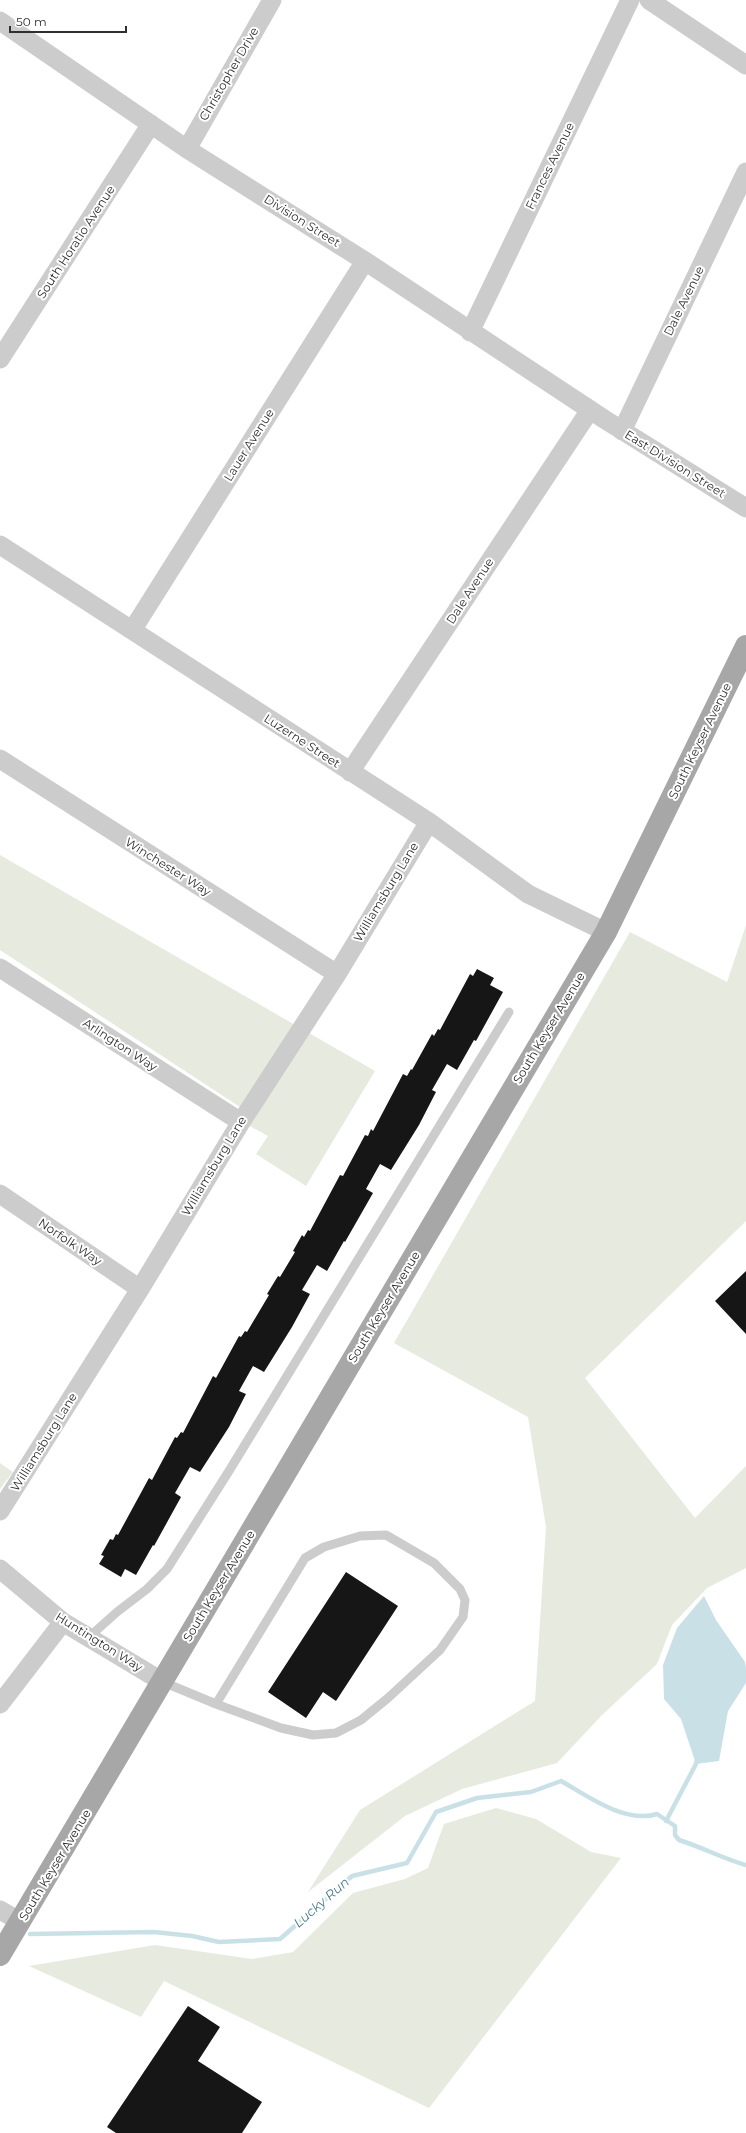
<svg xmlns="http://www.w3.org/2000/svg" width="746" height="2133" viewBox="0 0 746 2133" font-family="Montserrat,sans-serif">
	<rect width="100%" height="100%" fill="#fff"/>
	<path fill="#e7eade" d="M0,855l375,216 -69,115 -50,-32 12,-18 -20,-11 -8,-18 -240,-157z
		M746,925v296l-161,157 110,140 51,-52v102l-39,20 -35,37 -15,39 -55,51 -45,48 -95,26 -57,27 -97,76 52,-82 175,-109 11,-174 -18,-110 -134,-74 236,-411 97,50z
		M0,1463l13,9 -13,17z
		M496,1808l40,11 55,33 30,6 -192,250 -265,-127 -23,36 -112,-51 126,-21 97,14 41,-7 60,-59 52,-14 23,-11 16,-44z"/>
	<path fill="#c9e1e6" d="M704,1596l12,24 29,42 1,6v15l-18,28 -9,50 -23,3 -15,-45 -17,-20 -1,-34 14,-37z"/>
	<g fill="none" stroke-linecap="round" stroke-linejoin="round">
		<path stroke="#c9e1e6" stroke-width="4.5" d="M666,1821l30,-57 1,-5
			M30,1934l124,-2 38,4 27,6 61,-3 72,-63 55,-13 29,-51 41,-14 54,-6 30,-11c27,15 64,43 96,33l18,12v9l4,5c23,7 44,19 67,25"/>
	</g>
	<path fill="#161616" d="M477,969l17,9 -4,7 13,7 -27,49 -2,-1 -17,30 -10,-6 -15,26 4,2 -17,33 -28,45 -11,-6 -14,25 7,4 -28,49 -1,-1 -17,30 -10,-6 -15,25 8,4 -18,33 -28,45 -11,-6 -14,25 7,3 -17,33 -29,45 -10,-5 -15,26 6,4 -27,49 -1,-1 -17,30 -11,-6 -4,8 -22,-13 5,-8 -3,-1 9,-16 3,1 3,-6 2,1 31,-57 3,2 23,-43 2,1 4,-6 2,1 30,-57 3,2 23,-42 2,1 4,-6 2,1 22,-37 -2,-1 11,-18 2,1 15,-25 -2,-1 9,-16 2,2 4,-7 2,1 30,-56 3,1 22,-41 3,1 3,-7 2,2 30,-57 4,2 4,-7 1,1 20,-36 2,2 4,-7 2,1 30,-56 3,2z
		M746,1271v63l-31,-33z
		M346,1572l52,34 -62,95 -13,-9 -17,26 -38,-26z
		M188,2006l32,21 -22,34 64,41 -20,31h-126l-9,-6z"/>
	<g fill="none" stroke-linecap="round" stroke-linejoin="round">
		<path stroke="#ccc" stroke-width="9" d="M89,1637l28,-25 30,-23 20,-20 62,-98 280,-459
			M163,1682l53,22 65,24 32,7 23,-2 25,-13 27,-22 52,-48 23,-33 2,-17 -5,-11 -26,-26 -48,-28 -26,1 -36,11 -19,11 -89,146"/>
		<path stroke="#ccc" stroke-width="19" d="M649,0l97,65
			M0,21l187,128 178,112 239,158 142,89
			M187,149l85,-149
			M470,332l160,-332
			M0,359l151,-235
			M622,431l124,-259
			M0,545l429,277 99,72 78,38
			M133,629l232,-368
			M0,759l337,215
			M350,772l240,-362
			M0,968l241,154
			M0,1194l140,95
			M0,1511l140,-222 101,-167 96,-148 92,-152
			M0,1569l63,53 100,60
			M0,1704l63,-82
			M0,1910l21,12"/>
		<path stroke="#a7a7a7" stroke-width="22" d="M0,1955l606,-1023 140,-286"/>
	</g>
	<g text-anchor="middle" stroke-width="4" stroke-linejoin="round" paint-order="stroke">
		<g font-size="12" fill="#2f2f2f" stroke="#fff">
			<text transform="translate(229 74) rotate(-60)" y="4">Christopher Drive</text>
			<text transform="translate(550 166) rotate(-64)" y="4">Frances Avenue</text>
			<text transform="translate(302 221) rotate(32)" y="4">Division Street</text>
			<text transform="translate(76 242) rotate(-57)" y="4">South Horatio Avenue</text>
			<text transform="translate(684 301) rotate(-64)" y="4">Dale Avenue</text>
			<text transform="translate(249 445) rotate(-58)" y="4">Lauer Avenue</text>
			<text transform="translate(675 464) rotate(32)" y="4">East Division Street</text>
			<text transform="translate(470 591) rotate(-57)" y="4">Dale Avenue</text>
			<text transform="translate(302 741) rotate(33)" y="4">Luzerne Street</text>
			<text transform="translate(700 741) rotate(-64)" y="4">South Keyser Avenue</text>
			<text transform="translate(168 867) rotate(32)" y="4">Winchester Way</text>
			<text transform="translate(386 892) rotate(-59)" y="4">Williamsburg Lane</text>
			<text transform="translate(549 1028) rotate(-59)" y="4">South Keyser Avenue</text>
			<text transform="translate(120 1045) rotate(33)" y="4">Arlington Way</text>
			<text transform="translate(214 1166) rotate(-59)" y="4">Williamsburg Lane</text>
			<text transform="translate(70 1242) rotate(34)" y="4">Norfolk Way</text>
			<text transform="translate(384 1307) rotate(-59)" y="4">South Keyser Avenue</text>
			<text transform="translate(44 1442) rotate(-58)" y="4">Williamsburg Lane</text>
			<text transform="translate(219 1586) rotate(-59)" y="4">South Keyser Avenue</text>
			<text transform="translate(99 1642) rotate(32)" y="4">Huntington Way</text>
			<text transform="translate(55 1865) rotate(-59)" y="4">South Keyser Avenue</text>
		</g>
		<g font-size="13" font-style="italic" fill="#457b89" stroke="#fff">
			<text transform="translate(321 1902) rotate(-41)" y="5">Lucky Run</text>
		</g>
	</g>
	<path d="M10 26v6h116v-6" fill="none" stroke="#2f2f2f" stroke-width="2"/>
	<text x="16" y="26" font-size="12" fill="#2f2f2f" stroke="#ffffff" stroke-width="3" paint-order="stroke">50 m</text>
</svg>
